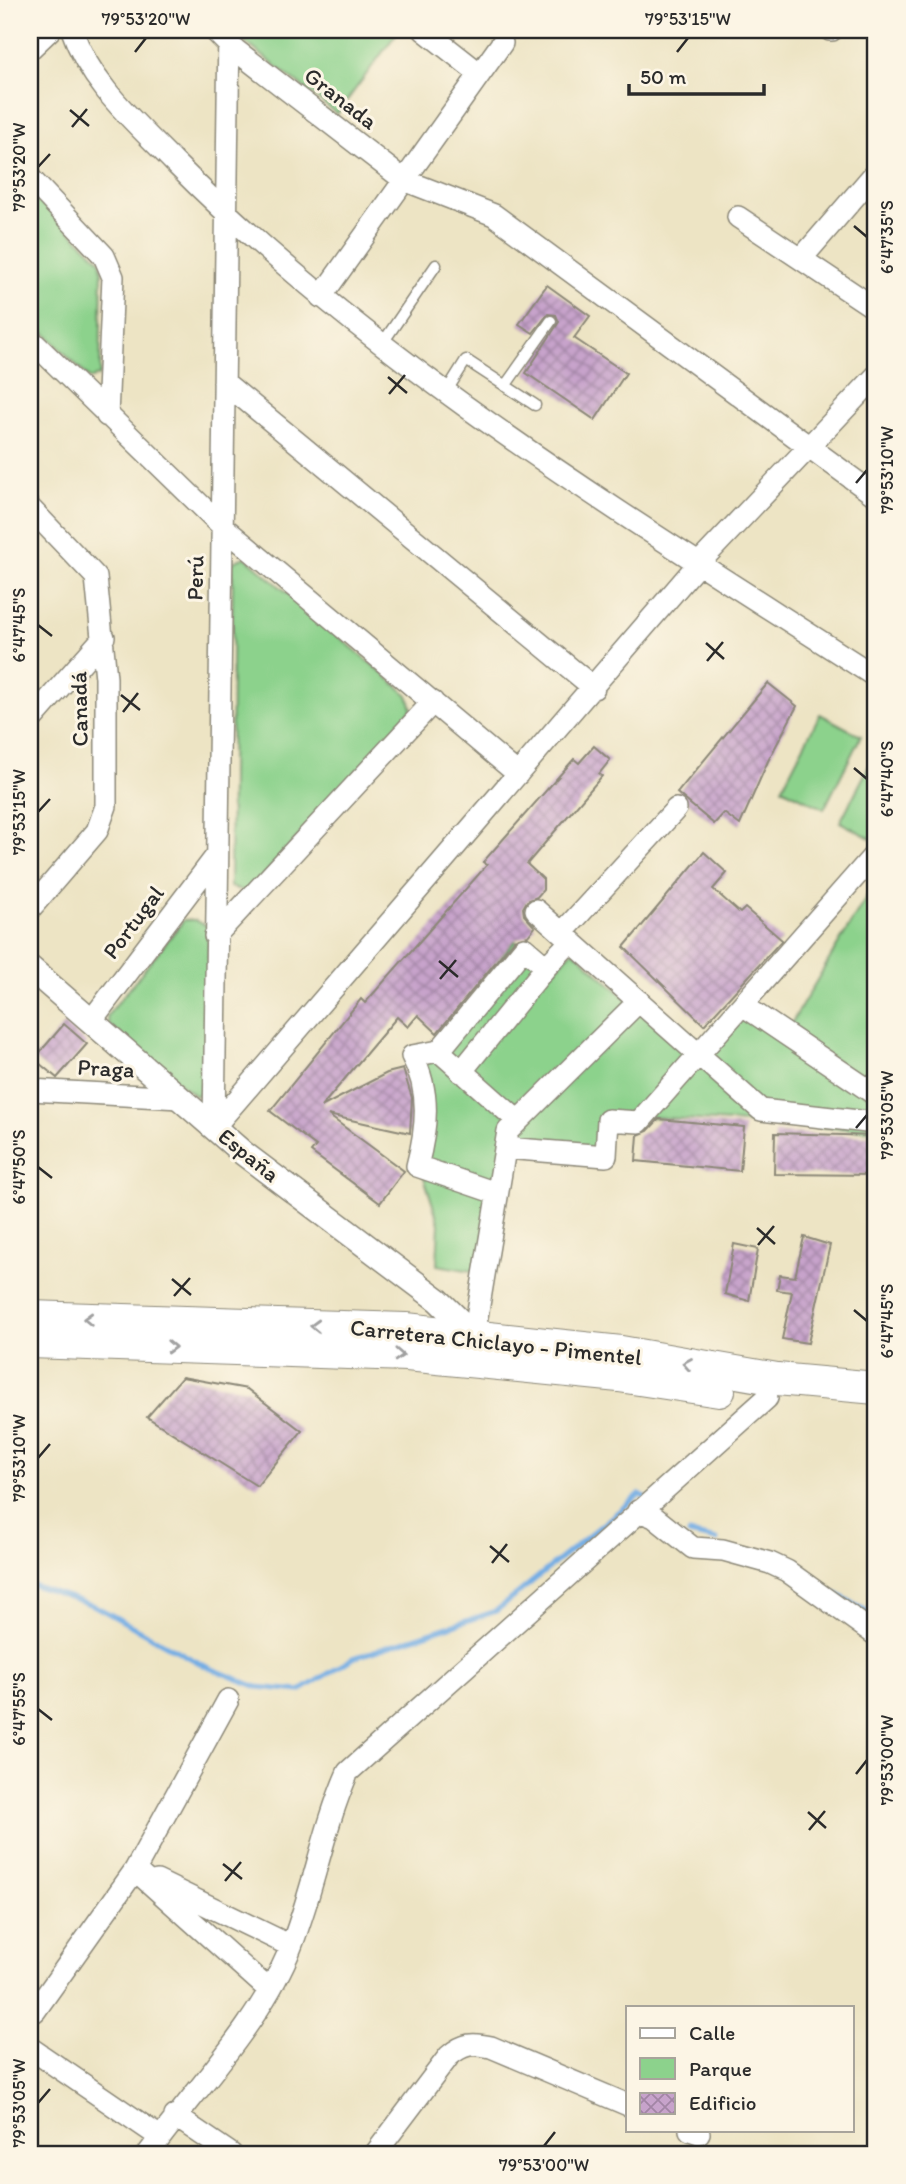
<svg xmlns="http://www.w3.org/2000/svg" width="906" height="2184" viewBox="0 0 906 2184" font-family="Itim,sans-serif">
	<defs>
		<pattern id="building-cross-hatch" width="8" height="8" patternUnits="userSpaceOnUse" patternTransform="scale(1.75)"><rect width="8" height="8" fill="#c7a3cb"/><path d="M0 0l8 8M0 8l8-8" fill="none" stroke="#a285a5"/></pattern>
	</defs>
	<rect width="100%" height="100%" fill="#fcf5e5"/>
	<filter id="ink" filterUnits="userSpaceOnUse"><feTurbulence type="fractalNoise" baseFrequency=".0143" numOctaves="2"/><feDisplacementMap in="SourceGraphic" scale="14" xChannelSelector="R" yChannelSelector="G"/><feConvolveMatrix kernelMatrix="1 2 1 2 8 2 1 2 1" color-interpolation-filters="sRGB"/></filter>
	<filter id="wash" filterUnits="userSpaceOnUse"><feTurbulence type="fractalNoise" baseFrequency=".00686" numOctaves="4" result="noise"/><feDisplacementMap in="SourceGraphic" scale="28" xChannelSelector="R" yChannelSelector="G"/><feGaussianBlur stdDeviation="1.57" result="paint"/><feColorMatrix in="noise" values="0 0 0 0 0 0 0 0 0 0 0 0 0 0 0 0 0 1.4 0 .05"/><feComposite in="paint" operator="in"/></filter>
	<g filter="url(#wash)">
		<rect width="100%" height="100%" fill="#ede4c4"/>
		<path fill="#8cd28c" stroke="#5c7e5c" stroke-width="2" d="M245,30h154l-62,84 -92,-72z
			M36,198l64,62 2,11 -2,104 -10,4 -60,-61v-113z
			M245,557l163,138 4,14 -164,184 -18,-6 3,-325z
			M820,714l41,22 -37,73 -42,-21z
			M876,753v88l-36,-19z
			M876,881v207l-88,-59z
			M184,920h11l14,7 -5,164 -9,5 -86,-71 -2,-9z
			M515,941l38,31 20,-22 126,115 46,-53 131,89v30l-273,-17 -3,36 -80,-4 4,-25 -89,-77z
			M428,1049l90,75 -28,150 -53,-9 2,-41 -17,-53 -2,-113z"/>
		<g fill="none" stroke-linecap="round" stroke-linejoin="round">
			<path stroke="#73ade4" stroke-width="5" d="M689,1534l28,6
				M30,1584l65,22 110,60 52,21 43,4 53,-33 143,-47 144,-117 6,4
				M836,1594l40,22"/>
		</g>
		<g id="blocks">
			<path fill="url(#building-cross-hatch)" d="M547,285l43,31 -16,22 52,35 -31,47 -69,-47 33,-51 -3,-7 -8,-1 -15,19 -14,-9z
				M768,683l29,23 -29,55 -28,64 -16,-12 -10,11 -37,-31z
				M594,746l16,14 -11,14 3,2 -75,88 16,15v11l-6,7 -10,4 -4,7 1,7 11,12 -7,9 -14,4 -77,93 -19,-18 -10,12 -11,-10 -76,90 66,-34 16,-4 9,29 -2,35 -82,-18 76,56 -24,32 -69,-51 5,-6 -46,-35 91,-112 4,4 122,-138 -4,-3 91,-103 5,4z
				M704,852l23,21 -14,16 27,24 5,-5 37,32 -78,85 -80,-78z
				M64,1024l23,20 -30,34 -23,-19z
				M659,1119l85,8 -4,44 -104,-10 2,-26 10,-4z
				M775,1133l101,3v39l-102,-1z
				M804,1237l26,8 -22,98 -26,-4 10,-47 -15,-2 3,-15 15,2z
				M734,1244l24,5 -9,52 -24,-7z
				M182,1377l65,12 55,42 -45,55 -110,-69z"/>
		</g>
	</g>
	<g filter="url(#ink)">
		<use href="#blocks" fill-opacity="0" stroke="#8c8878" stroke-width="2"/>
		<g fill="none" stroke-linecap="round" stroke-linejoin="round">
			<defs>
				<path id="service" d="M382,344l54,-79
					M505,386l46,-65
					M446,392l20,-32 69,45"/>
				<path id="minor" d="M72,30c18,54 63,92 102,132 205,207 459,358 702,515
					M214,30l15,15 175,135 90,35 382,281
					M424,30l56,44
					M830,30h2
					M30,49l20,-19
					M30,178l74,78 9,21 -6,139
					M738,217l138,92
					M801,259l75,-87
					M321,297l181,-254
					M30,339l192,187 296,248
					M224,382l370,306
					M30,508l66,69 10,101v128l-9,25 -67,78
					M30,721l74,-84
					M536,910l225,200 115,13
					M562,933l114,-124
					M215,936l218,-234
					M744,1006l132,89
					M91,1021l126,-166
					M439,1051l79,70
					M461,1072l85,-105
					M30,1090l150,8
					M214,1127l15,-1097
					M214,1127l485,-564 177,-187
					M505,1148l101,8 2,-36 31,2 237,-269
					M496,1193l-79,-27c10,-38 14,-75 -5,-110l27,-5 85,-103 22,19 25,-26
					M474,1335l34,-204 131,-130
					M638,1511l16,6 39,31 30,2 47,13 17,8 89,64
					M135,1870l134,120
					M157,1881l134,65
					M35,2011l100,-141 93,-170
					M30,2048l130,89
					M175,2116l56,38
					M690,2130l9,3
					M148,2154c46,-63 109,-128 140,-200 25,-59 34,-123 60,-182l419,-374
					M375,2154l74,-98c15,-13 24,-13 42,-9l137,58"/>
				<path id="tertiary" d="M30,968l213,185 195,147 36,35"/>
				<path id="primary" d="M30,1317l376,12 215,23 156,27 99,9
					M30,1342l377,13 212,21 100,15"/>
			</defs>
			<use href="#service" stroke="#8c8878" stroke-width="13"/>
			<use href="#minor" stroke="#8c8878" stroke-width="24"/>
			<use href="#tertiary" stroke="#8c8878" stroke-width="27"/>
			<use href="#primary" stroke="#8c8878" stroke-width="34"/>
			<use href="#service" stroke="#fff" stroke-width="10"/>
			<use href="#minor" stroke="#fff" stroke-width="21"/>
			<use href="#tertiary" stroke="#fff" stroke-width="24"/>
			<use href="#primary" stroke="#fff" stroke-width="32"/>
		</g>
		<defs><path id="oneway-chevron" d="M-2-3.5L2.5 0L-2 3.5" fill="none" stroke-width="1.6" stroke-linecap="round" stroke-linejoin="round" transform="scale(1.75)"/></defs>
		<g stroke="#a0a0a0">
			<use href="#oneway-chevron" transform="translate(88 1319) rotate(-178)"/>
			<use href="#oneway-chevron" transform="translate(315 1326) rotate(-178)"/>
			<use href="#oneway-chevron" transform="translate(171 1347) rotate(2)"/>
			<use href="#oneway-chevron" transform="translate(399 1355) rotate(3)"/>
			<use href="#oneway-chevron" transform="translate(687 1364) rotate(-170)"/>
		</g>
	</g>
	<path fill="none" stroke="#2b2b2b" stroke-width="2.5" d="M135,52l11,-14M677,52l11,-14M70,110l19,16M72,127l15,-18M38,167l12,-13M854,226l13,11M388,377l19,16M389,394l16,-19M856,483l11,-13M38,625l14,11M706,643l18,16M707,661l16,-19M121,695l19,15M123,712l15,-19M854,768l13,11M38,812l12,-13M439,961l19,16M440,979l16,-19M856,1128l11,-13M38,1167l14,11M757,1228l18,16M758,1245l16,-19M172,1279l19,16M174,1296l16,-18M854,1310l13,11M38,1458l12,-14M490,1546l19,16M492,1563l15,-19M38,1709l14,11M856,1774l11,-14M808,1812l18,16M809,1830l16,-19M223,1864l19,15M225,1881l16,-19M38,2103l12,-14M544,2146l11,-14"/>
	<g text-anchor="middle" stroke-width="6" stroke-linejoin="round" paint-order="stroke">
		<g font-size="23" fill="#2b2b2b" stroke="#fcf5e5">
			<text transform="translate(341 98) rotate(38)" y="8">Granada</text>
			<text transform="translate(195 578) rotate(-89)" y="8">Perú</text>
			<text transform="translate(79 709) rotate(-91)" y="8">Canadá</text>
			<text transform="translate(133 922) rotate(-53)" y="8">Portugal</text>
			<text transform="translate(106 1068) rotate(3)" y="8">Praga</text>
			<text transform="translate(249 1155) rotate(39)" y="8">España</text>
			<text transform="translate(496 1342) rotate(6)" y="8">Carretera Chiclayo - Pimentel</text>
		</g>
	</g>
	<rect width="906" height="2184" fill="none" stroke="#fcf5e5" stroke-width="77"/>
	<rect x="626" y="2006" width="228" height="126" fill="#fcf5e5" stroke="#a8a49b" stroke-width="2"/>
	<rect x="640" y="2028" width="35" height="10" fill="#ffffff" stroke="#a8a49b" stroke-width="2"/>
	<text x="689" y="2040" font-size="21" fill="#2b2b2b">Calle</text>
	<rect x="640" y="2058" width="35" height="21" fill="#8cd28c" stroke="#a8a49b" stroke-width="2"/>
	<text x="689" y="2076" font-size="21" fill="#2b2b2b">Parque</text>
	<rect x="640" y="2093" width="35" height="21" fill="url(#building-cross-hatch)" stroke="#a8a49b" stroke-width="2"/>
	<text x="689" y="2110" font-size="21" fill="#2b2b2b">Edificio</text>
	<path d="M629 84v10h135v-10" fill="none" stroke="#2b2b2b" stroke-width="3.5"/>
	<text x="640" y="84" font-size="21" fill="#2b2b2b" stroke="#fcf5e5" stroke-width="5" paint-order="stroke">50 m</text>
	<rect x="38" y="38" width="829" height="2108" fill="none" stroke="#2b2b2b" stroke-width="2.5"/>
	<g font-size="18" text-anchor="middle" fill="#2b2b2b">
		<text x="146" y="25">79°53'20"W</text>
		<text x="688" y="25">79°53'15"W</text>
		<text transform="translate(19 167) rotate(-90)" y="6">79°53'20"W</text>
		<text transform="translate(887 237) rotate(-90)" y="6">6°47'35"S</text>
		<text transform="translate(887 470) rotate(-90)" y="6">79°53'10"W</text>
		<text transform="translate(19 625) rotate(-90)" y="6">6°47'45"S</text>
		<text transform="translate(887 779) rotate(-90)" y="6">6°47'40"S</text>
		<text transform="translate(19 812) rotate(-90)" y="6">79°53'15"W</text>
		<text transform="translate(887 1115) rotate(-90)" y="6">79°53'05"W</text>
		<text transform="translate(19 1167) rotate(-90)" y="6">6°47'50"S</text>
		<text transform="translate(887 1321) rotate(-90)" y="6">6°47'45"S</text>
		<text transform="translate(19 1458) rotate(-90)" y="6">79°53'10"W</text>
		<text transform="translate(19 1709) rotate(-90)" y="6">6°47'55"S</text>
		<text transform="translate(887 1760) rotate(-90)" y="6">79°53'00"W</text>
		<text transform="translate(19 2103) rotate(-90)" y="6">79°53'05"W</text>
		<text x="544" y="2171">79°53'00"W</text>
	</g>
</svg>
